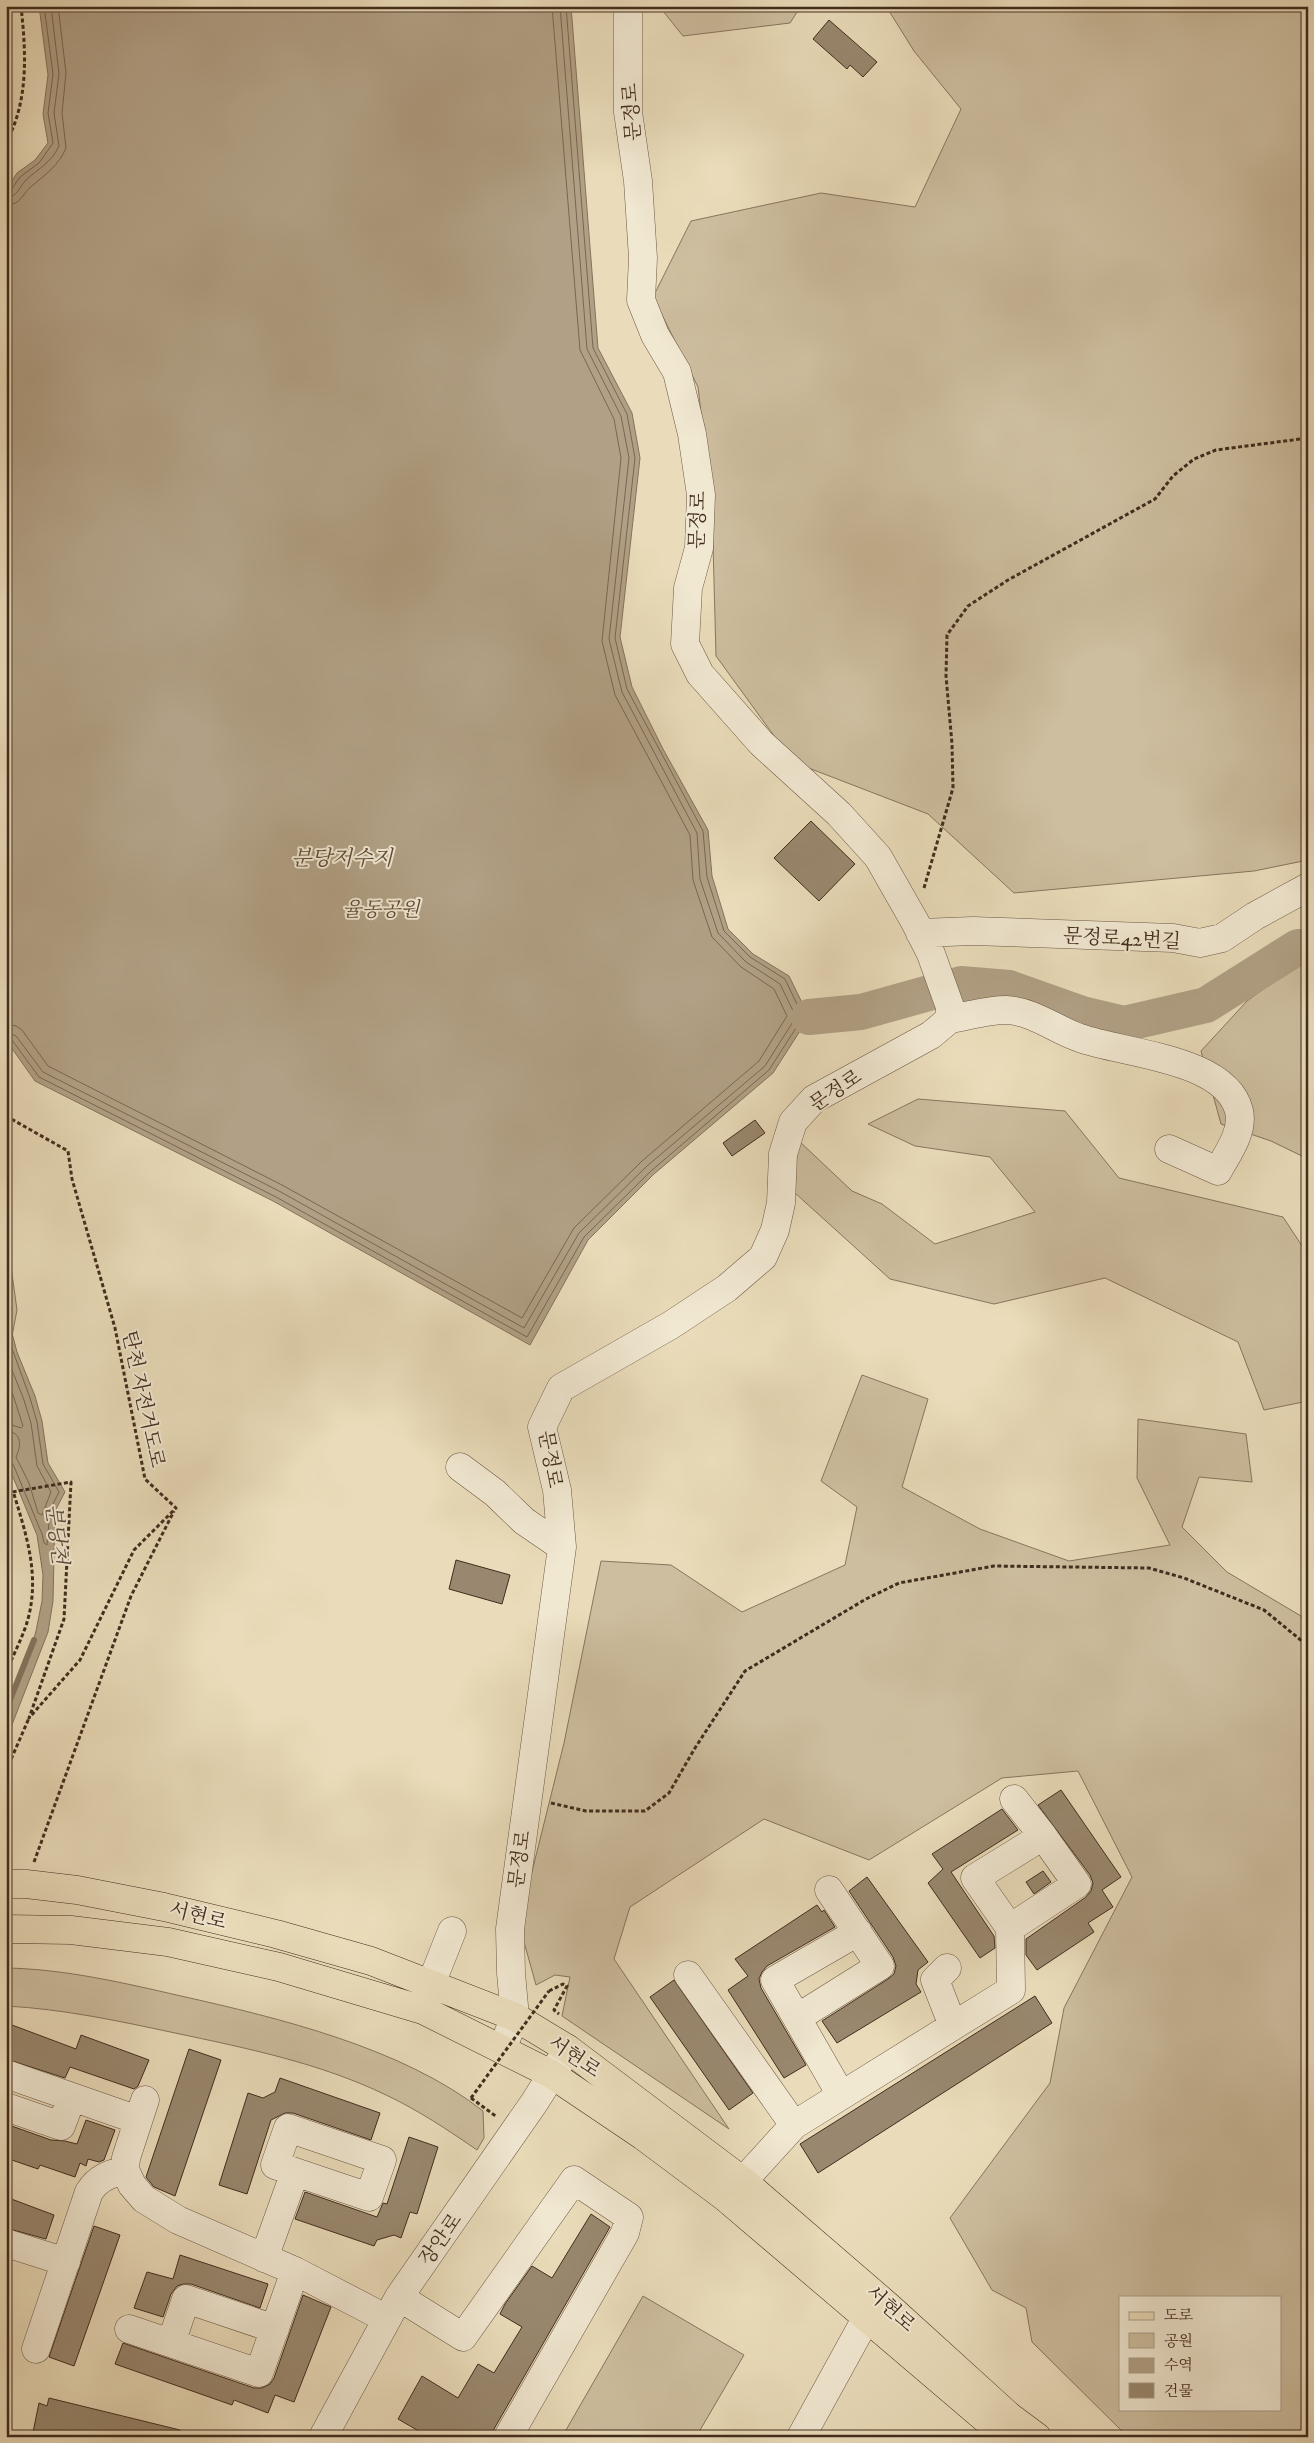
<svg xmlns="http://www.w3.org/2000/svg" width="1314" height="2443" viewBox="0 0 1314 2443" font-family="'IM FELL DW Pica','Noto Serif KR',serif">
	<rect width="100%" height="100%" fill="#eadcba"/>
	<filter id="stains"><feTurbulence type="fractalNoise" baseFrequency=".004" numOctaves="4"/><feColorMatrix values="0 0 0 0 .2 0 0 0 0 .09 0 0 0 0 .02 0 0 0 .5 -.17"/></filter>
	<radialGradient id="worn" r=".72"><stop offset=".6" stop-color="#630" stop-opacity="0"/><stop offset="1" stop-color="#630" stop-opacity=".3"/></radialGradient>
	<path fill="#cdbe9f" stroke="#88755e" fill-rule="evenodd" d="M659,6h142l-11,17 -107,13z
		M886,6h422v854l-54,11 -240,22 -86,-79 -135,-52 -77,-106 -4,-150 -14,-119 -45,-90 38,-76 130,-28 94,14 46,-98 -47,-58z
		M1308,957v202l-37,-18 -50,-17 -20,-73 46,-50z
		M918,1099l147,12 54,67 164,39 25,38v146l-44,9 -26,-68 -133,-64 -111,26 -104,-25 -106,-96 15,-42 53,50 30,13 53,40 100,-32 -45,-55 -75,-11 -47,-22z
		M6,1230l11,80 -11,58z
		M862,1375l66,24 -26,88 78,42 89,32 101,-16 -33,-67 1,-59 108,15 6,48 -53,-5 -17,50 45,45 74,44 7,8v813h-180l-96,-95 -6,-34 -34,-18 -42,-72 100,-135 14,-75 68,-131 -54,-106 -76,7 -133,82 -105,-41 -134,88 -16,52 115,170 -167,-113 8,-39 -15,-2 -19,10 -17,-61 45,-181 37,-182 70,4 71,47 103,-47 12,-58 -36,-26zM1120,2297h160v112h-160z
		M6,1968c59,1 118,15 175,28 98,22 222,52 302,115l1,27 -7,12c-29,-20 -59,-40 -91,-55 -66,-32 -140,-47 -211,-62 -56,-12 -112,-24 -169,-27z
		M643,2296l101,59 -48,82h-134z"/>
	<path fill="#b1a085" stroke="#85725c" d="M39,6h532l27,342 34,65 8,45 -20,179 12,50 31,62 45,81 4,46 16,53 25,25 36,22 20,41 -36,56 -119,101 -66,66 -58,105 -257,-144 -238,-120 -29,-41v-850l11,-17 18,-13 13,-17 -5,-29 5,-39z
		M6,1310l11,42 18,44 7,25 6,42 17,29 -10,19 -2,90 -5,31 -42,108v-35l21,-41 9,-33 6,-30 1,-26 -6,-40 -29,-70z"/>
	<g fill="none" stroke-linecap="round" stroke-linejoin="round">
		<path stroke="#7a6652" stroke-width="1" d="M6,192l5,-2 9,-13 19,-14 14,-20 -5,-30 5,-39 -9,-68
			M6,198c12,-1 13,-11 20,-18 13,-12 25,-17 33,-34l-5,-33 5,-39 -8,-68
			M6,205c16,0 16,-12 27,-20 13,-11 26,-20 33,-37l-4,-35 4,-40 -8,-67
			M6,1024l10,2 6,4 26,36 234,119 240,133 52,-90 68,-67 117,-100 28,-45 -13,-27 -33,-22 -29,-30 -19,-57 -3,-45 -75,-140 -13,-54 19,-183 -7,-39 -34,-69 -28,-344
			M6,1032l10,4 27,36 236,119 245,137 55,-95 68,-67 118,-100 31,-49 -16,-33 -34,-22 -28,-29 -18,-54 -3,-46 -75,-141 -13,-53 20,-181 -8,-42 -34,-67 -27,-343
			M6,1038l6,2 27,37 237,120 251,140 57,-100 67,-66 118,-101 34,-53 -18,-38 -35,-22 -26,-26 -17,-54 -4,-46 -76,-142 -12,-51 20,-180 -8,-44 -34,-66 -27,-342
			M6,1332l24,66 7,24 6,42 16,28 -9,18 -3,35 -3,-2 -2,-9 -29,-70 -7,-3
			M6,1355l18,45 7,23 6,43 14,26 -9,23 -4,-2 -9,-30 -13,-26c5,-11 7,-25 -10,-26
			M6,1373l17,53 -2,2 -15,-5"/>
		<path stroke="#85725c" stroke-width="6" d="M6,1710l28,-70"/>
		<path stroke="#b1a085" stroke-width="36" d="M809,1017l52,-5 100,-28 48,4 73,26 42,10 82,-19 92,-58h10"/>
	</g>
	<path fill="#99886f" stroke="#422c1e" d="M829,20l48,42 -14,15 -13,-12 -3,4 -34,-30z
		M811,821l44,43 -36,37 -45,-43z
		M755,1120l10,13 -33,23 -9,-13z
		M456,1560l54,15 -8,29 -53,-15z
		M1061,1790l60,87 -19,13 11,17 -25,16 6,9 -57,38 -11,-15v-16l60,-42 5,-6 2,-8 -3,-8 -52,-70z
		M1002,1809l16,21 -67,42 43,64 1,12 -15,10 -52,-75 15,-14 -11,-15z
		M1043,1871l8,11 -17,12 -8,-12z
		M867,1877l61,85 -10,8 -2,14 5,8 -84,51 -15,-22 66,-42 6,-5 2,-8 -3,-9 -44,-66z
		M817,1905l5,7 2,-2 11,17 -68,39 -5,6 -3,7 2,9 45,77 -22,13 -56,-88 20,-14 -13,-17z
		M674,1980l79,113 -24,17 -79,-113z
		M1035,1996l17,27 -234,150 -18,-29z
		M12,2025l64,24 5,-14 68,25 -11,26 -4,3 -64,-22 -5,11 -59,-19v-28l4,1z
		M189,2049l32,11 -46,136 -21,-9 -8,-10z
		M280,2078l100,35 -9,27 -78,-27h-8l-14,7 -24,74 -28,-9 29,-92 15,5 12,-6z
		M86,2120l29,10 -11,30 -5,2 -11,-3 -2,7 -6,-3 -5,14 -35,-12 -2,4 -32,-11v-34l45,16 14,1 12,3z
		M409,2137l29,10 -21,67 -7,-2 -9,26 -7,-3 -17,5 -3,6 -79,-27 10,-27 72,25 6,-14 4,1z
		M6,2197l48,18 -8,24 -40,-11z
		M591,2214l19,13 -116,202 -2,8h-63l-31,-18 24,-43 36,22 20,-34 16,9 28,-46 -22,-13 5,-10 27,-38 20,12z
		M94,2226l26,9 -46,131 -25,-9z
		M180,2255l88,29 -8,24 -69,-24h-8l-6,2 -6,8 -8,23 -29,-9 13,-36 26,7z
		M303,2295l28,12 -37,95 -19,-7 -7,18 -34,-13 -2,5 -117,-41 8,-21 131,45h8l8,-4 4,-6z
		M49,2398l131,32 -1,7h-147l7,-34 8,3z"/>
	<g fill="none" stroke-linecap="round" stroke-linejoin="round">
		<defs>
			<path id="minor" d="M920,933l53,-2 200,7 27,5 22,-5 33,-22 53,-29
				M950,1019c18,-3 38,-9 56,-9 27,1 50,20 74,28 44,16 146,20 159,73 5,21 -12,43 -21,60l-49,-22
				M460,1467l35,26 29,28 38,26
				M1014,1799l29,37
				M947,1968l-12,12 18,46
				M688,1975l106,150
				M431,1984l21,-53
				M797,2018l83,-52 -51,-76
				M502,2049l13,-32 -4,-44 -1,-44 52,-382 -5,-57 -15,-63 19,-39 110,-63 56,-37 36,-31 12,-27 6,-27 2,-49 10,-32 21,-23 117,-64 19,-16v-12l-19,-53 -16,-32 -37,-65 -39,-43 -78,-71 -61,-69 -15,-30 3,-56 11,-40 2,-53 -9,-61 -15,-62 -22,-37 -14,-35 2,-42 -5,-77 -10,-69v-106
				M6,2074l132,46
				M841,2095l-66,-115 83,-48
				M145,2100l-19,58 -1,12 7,15 12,14 34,21 117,51 92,48
				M6,2107l55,19 11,-29
				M743,2181l51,-56 217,-135 -1,-62 -35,-50 68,-42 34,48 -67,44
				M6,2243l60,19
				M264,2258l31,-86 74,25 13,-37 -94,-32 -13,37 20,7
				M399,2297l64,40 111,-157 55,37 -4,16 -117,204
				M129,2329l130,44 36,-102
				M171,2343l15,-44 89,30
				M36,2349l53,-157c9,-14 20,-18 36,-22
				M323,2437l76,-140 135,-194 34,-54
				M801,2437l66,-120"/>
			<path id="major" d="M6,1884h20l51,6 87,17 112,27 95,27 144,56 53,32 175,132 146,126 121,110 27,20
				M6,1929l65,1 97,12 111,25 144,43 128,64 92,62 83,62 276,235"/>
		</defs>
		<use href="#minor" stroke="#6c5845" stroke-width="29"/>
		<use href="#major" stroke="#422c1e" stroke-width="29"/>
		<path stroke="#422c1e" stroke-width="3" stroke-dasharray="4 2.5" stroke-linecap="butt" d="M6,143c23,-43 20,-90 15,-137
			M924,888l29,-100 -1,-44 -6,-68 1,-41 21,-29 40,-26 147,-81 18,-23 21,-17 22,-9 92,-12
			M6,1116l62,35 4,28 43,149 30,151 31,29 -42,42 -54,110 -51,58 35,-99 7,-137 -65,11
			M6,1587v5
			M6,1673c7,-18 17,-36 22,-54 12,-45 -2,-85 -15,-128
			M6,1771l23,-53
			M551,1803l35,8h59l24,-18 26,-45 50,-77 121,-72 33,-16 95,-17 155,2 35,10 80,32 44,36
			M34,1862l97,-266 43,-85
			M549,1991l14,-7 4,2 -13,24 5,4
			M471,2098l26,19"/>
		<use href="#minor" stroke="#f1e8d2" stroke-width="28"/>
		<use href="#major" stroke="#eadcba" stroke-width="28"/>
		<path stroke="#422c1e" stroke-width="3" stroke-dasharray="4 2.5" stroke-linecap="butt" d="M471,2098l78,-107"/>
	</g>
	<g text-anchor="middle" stroke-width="4" stroke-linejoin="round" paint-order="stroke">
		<g font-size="20" fill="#422c1e" stroke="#f1e8d2">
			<text transform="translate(631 112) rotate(-94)" y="7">문정로</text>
			<text transform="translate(697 520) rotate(-88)" y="7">문정로</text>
			<text transform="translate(1122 938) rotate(3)" y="7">문정로42번길</text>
			<text transform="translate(835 1090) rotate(-34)" y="7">문정로</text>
			<text transform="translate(144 1399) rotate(78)" y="7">탄천 자전거도로</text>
			<text transform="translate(551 1459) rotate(80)" y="7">문정로</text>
			<text transform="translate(519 1859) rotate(-82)" y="7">문정로</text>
			<text transform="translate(198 1915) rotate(14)" y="7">서현로</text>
			<text transform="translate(575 2056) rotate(34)" y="7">서현로</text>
			<text transform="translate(440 2239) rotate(-55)" y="7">장안로</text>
			<text transform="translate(891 2308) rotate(42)" y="7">서현로</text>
		</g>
		<g font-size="20" font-style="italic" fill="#5e4938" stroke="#f1e8d2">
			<text x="381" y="916">율동공원</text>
		</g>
		<g font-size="21" font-style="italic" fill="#5e4938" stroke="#f1e8d2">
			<text x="342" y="865">분당저수지</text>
			<text transform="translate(57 1534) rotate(83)" y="7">분당천</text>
		</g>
	</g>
	<rect width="1314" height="2443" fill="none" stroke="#eadcba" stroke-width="25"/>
	<rect x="8" y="8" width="1299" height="2428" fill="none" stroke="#422c1e" stroke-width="2.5"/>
	<rect x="12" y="12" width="1289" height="2418" fill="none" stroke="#422c1e"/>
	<rect x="1119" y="2296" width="162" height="115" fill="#f1e8d2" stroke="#ab9d8a"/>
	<rect x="1129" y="2312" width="25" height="8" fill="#eadcba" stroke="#ab9d8a"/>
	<text x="1164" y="2320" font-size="15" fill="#422c1e">도로</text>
	<rect x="1129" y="2333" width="25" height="15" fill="#cdbe9f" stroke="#ab9d8a"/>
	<text x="1164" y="2346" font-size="15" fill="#422c1e">공원</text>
	<rect x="1129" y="2358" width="25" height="15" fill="#b1a085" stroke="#ab9d8a"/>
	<text x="1164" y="2370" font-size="15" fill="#422c1e">수역</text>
	<rect x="1129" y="2383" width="25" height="15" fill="#99886f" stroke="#ab9d8a"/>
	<text x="1164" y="2396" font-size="15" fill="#422c1e">건물</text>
	<rect width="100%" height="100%" filter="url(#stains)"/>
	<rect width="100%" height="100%" fill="url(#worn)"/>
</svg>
